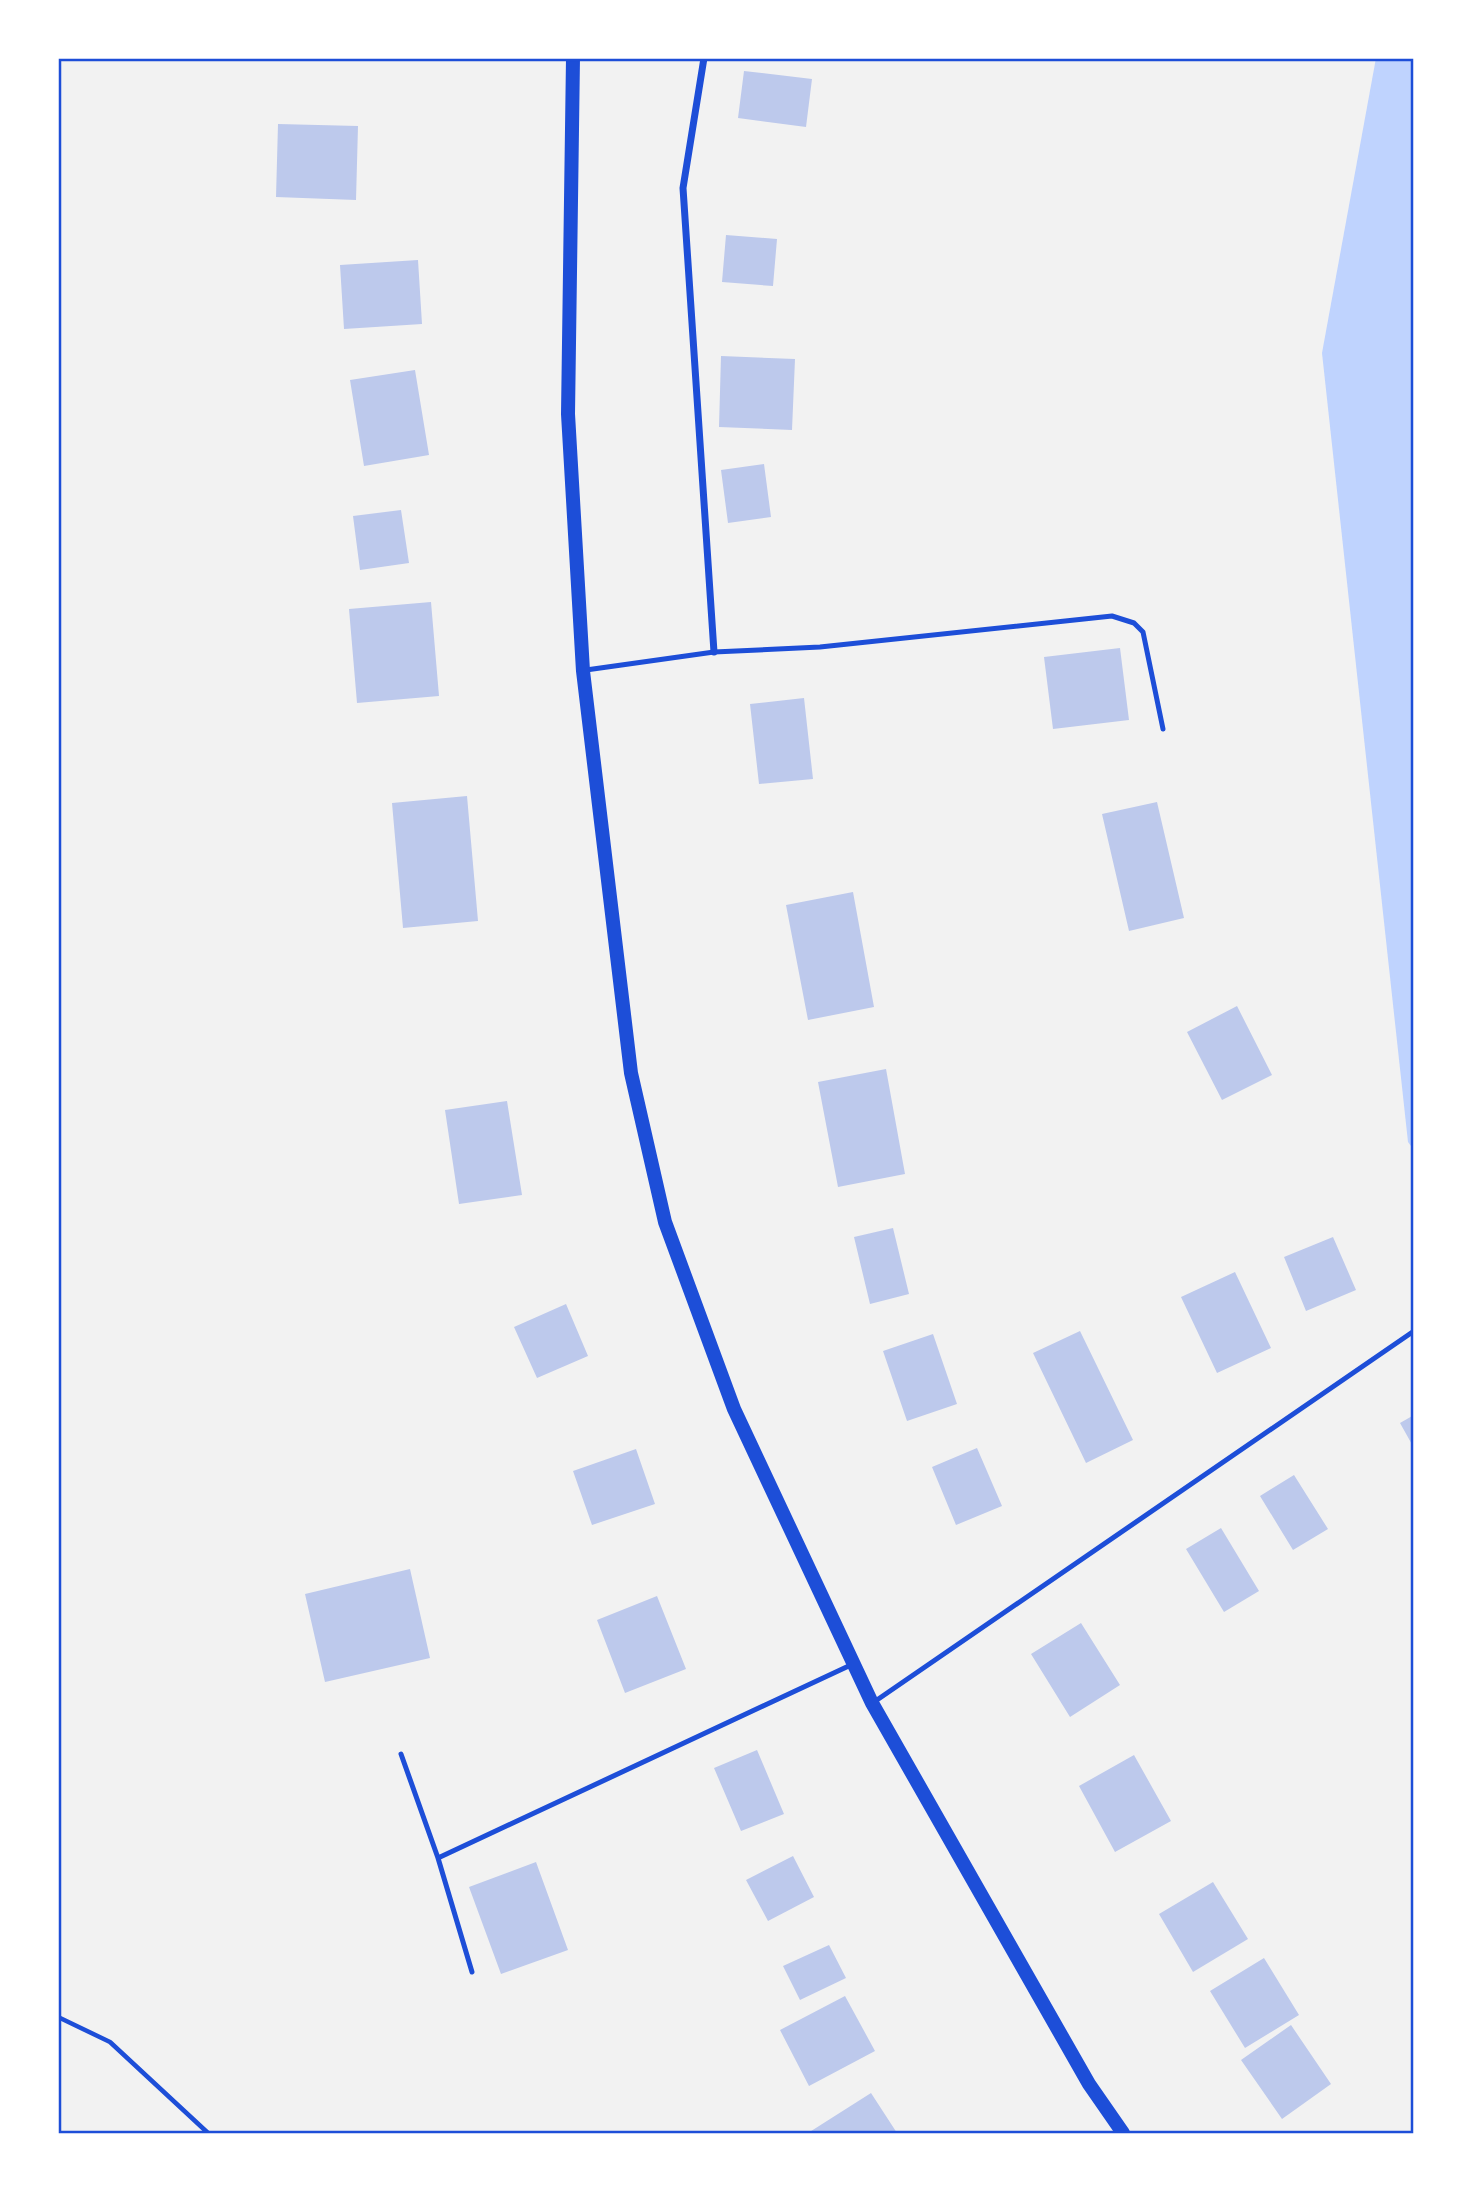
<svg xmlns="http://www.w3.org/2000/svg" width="1472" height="2191" viewBox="0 0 1472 2191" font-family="Arial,sans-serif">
	<rect width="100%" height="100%" fill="#f2f2f2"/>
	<path fill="#bfd3fe" d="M1376,58h38v1092l-6,-8 -86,-789z"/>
	<path fill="#bdc9ec" d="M744,71l68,8 -6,48 -68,-9z
		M278,124l80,2 -2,74 -80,-3z
		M726,235l51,4 -4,47 -51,-4z
		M418,260l4,64 -78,5 -4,-64z
		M721,356l74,3 -3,71 -73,-3z
		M415,370l14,85 -65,11 -14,-86z
		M764,464l7,53 -43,6 -7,-53z
		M401,510l8,53 -49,7 -7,-54z
		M431,602l8,94 -82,7 -8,-94z
		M1120,648l9,72 -76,9 -9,-72z
		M804,698l9,81 -54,5 -9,-80z
		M467,796l11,125 -75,7 -11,-125z
		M1157,802l27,116 -55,13 -27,-117z
		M853,892l21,115 -66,13 -22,-115z
		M1237,1006l35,69 -50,25 -35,-68z
		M886,1069l19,105 -67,13 -20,-105z
		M507,1101l15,94 -63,9 -14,-94z
		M893,1228l16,66 -39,10 -16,-67z
		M1333,1237l23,53 -50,21 -22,-54z
		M1235,1272l36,76 -54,25 -36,-76z
		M566,1304l22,52 -51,22 -23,-51z
		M1080,1331l53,109 -47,23 -53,-110z
		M933,1334l24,70 -50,17 -24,-70z
		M1414,1415v33l-14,-25z
		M977,1448l25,58 -46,19 -24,-58z
		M636,1449l19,55 -63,21 -19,-54z
		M1294,1475l34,54 -35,21 -33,-54z
		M1221,1528l38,63 -35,21 -38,-63z
		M410,1569l20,89 -105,24 -20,-88z
		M657,1596l29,73 -61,24 -28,-73z
		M1081,1623l39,62 -50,32 -39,-63z
		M757,1750l27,64 -43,17 -27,-63z
		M1134,1755l37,66 -56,31 -36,-66z
		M793,1856l21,41 -46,24 -22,-41z
		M536,1862l32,88 -67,24 -32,-87z
		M1213,1882l35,57 -55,33 -34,-58z
		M829,1945l17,33 -46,22 -17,-34z
		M1264,1958l35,57 -54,33 -35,-57z
		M845,1996l30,55 -66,35 -29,-56z
		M1291,2025l40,59 -49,35 -41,-59z
		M871,2093l26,40h-89z"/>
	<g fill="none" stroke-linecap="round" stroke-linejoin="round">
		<path stroke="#1d4ed8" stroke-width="4.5" d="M58,2017l52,25 98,91"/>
		<path stroke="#1d4ed8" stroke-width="5" d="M586,670l128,-18 106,-5 292,-31 22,7 9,9 20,97
			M874,1702l540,-371
			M401,1754l37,104
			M472,1972l-34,-114 415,-194"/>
		<path stroke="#1d4ed8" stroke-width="7" d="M704,58l-21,130 31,464"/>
		<path stroke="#1d4ed8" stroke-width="14" d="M573,58l-5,356 15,257 48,402 34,149 69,187 138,294 217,381 34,49"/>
	</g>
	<rect width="1472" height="2191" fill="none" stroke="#ffffff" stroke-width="119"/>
	<rect x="60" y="60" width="1352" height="2072" fill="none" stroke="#1d4ed8" stroke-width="2.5"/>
</svg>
